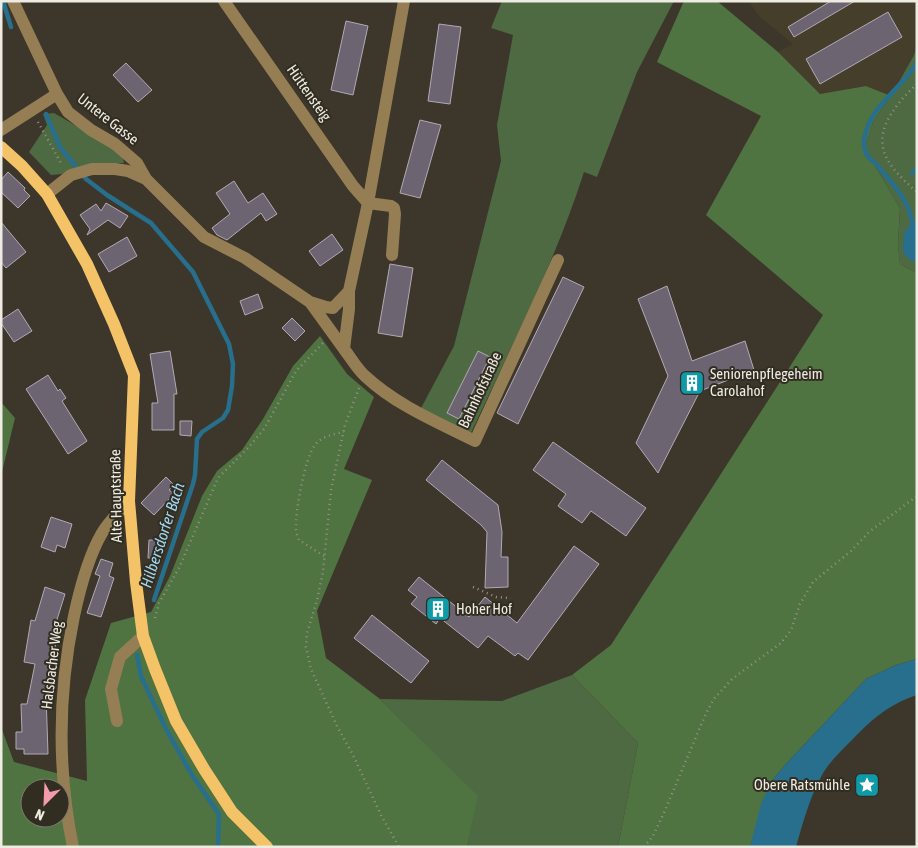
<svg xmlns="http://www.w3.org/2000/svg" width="918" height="848" viewBox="0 0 918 848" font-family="'Asap Condensed',sans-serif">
	<rect width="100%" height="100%" fill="#3c372a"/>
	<path fill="#443e2a" d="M748,1h169v45l-3,9 -23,41 -25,-10 -46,8 -42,-42 15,-8 -33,-27z"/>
	<path fill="#4d6a43" d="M502,1h172l-37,71 -40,105 -13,-5c-29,91 -74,177 -114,263l-50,-25 34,-64 47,-185 -4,-36 16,-90 -22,-7z
		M917,46v227l-17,-9 -2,-18 2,-38 -35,-59 8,-27 18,-26 23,-41z
		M54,113l62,36 7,9 1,5 -25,1 -37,10 -11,1 -22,-23 18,-27 -4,-11z
		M572,675l66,68 -20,104h-151l10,-51 -97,-97 122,2z"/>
	<path fill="#507342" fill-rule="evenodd" d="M684,1h33l61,51 42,42 46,-8 25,10 -18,26 -8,27 35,59 -2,38 2,18 17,9v386l-21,6 -30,14 -80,85 -15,18 -21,65h-132l20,-104 -66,-68 39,-30 212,-330 -117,-100 55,-99 -104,-54z
		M320,336l27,38 27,23 -30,72 28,11 -55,131 9,47 54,41 98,97 -11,51h-466v-120l13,35 73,19 -2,-81 26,-77 40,-11 19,-36 32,-80 15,-25 25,-21 21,-31 30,-53zM30,788h30v30h-30z
		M1,402l14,16 -14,58z"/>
	<path fill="#286e8d" d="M912,222h5v40l-7,-2 -7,-8 1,-19z
		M917,659v36c-28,9 -46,25 -65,45 -11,11 -22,21 -30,35 -12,22 -19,47 -26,72h-46l11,-43 10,-22 15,-18 80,-85 30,-14z"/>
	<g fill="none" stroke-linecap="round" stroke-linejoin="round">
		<path stroke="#286e8d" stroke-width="4.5" d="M3,1l8,26
			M46,114l14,33 26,32 21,16 44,28 42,49 36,72 4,20 -1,22 -4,24 -5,8 -21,14 -5,7 -2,36 -2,9 -39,116
			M912,173l5,-5
			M912,222c-3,-23 -22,-41 -36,-58 -3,-3 -9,-7 -10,-11 -5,-11 0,-24 5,-34 12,-21 33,-35 46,-56
			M137,655l4,21 25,53 26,46 27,39 -1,33"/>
	</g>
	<path fill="#6d6471" stroke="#b3a9b6" d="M831,1h24l-61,36 -6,-10z
		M888,12l14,25 -82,47 -14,-25z
		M346,21l22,5 -15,69 -22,-5z
		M439,24l22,3 -11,77 -22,-3z
		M126,63l26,27 -14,12 -25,-27z
		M420,120l21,5 -21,73 -20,-5z
		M8,172l17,16 -1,2 6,6 -12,12 -17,-16v-12z
		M234,181l14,22 15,-10 14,21 -11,7 -5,-8 -34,27 -10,-5 -5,-7 18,-14 -14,-21z
		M106,203l22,13 -8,12 -12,-8 -21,15 3,-6 -10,-14 16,-11 5,7z
		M1,222l25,30 -20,16 -5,-6z
		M332,234l11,16 -23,16 -11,-15z
		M127,237l10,19 -28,16 -11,-18z
		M390,264l23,4 -11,69 -24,-4z
		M563,277l21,10 -66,137 -21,-11z
		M667,286l25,75 53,-20 9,29 -54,21 -42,82 -22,-30 32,-67 -30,-77z
		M258,294l5,14 -18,7 -5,-14z
		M18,309l14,22 -18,11 -13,-19v-3z
		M292,318l13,13 -10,10 -13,-13z
		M170,351l7,43h-3v36h-22v-27h6l-8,-49z
		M478,351l12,6 -31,62 -12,-6z
		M48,375l10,16 2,-2 6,9 -4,3 25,40 -19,13 -42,-65z
		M180,421h12l-1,15 -11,-1z
		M553,442l93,66 -20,28 -35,-25 -9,12 -24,-17 8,-12 -33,-24z
		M442,460l56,45 4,27 -1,25h7v30l-23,1 2,-56 -6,-7 -55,-45z
		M166,477l8,8 -5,5 5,4 -20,21 -13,-12z
		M51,517l21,7 -7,24 -8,-3 -2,7 -14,-5z
		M149,540h12v18h-13z
		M574,546l25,18 -71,96 -10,-7 -3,3 -27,-20 -10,12 -38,-30 -4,6 -25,-20 6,-7 -9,-7 11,-13 50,40 16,-20 32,26z
		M101,559l12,4 -4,13 5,2 -13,39 -14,-4 13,-37 -5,-2z
		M45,587l20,7 -15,48 6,1 -10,51 2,60h-24v-5h-8v-17h6l-1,-28h6l8,-40 -11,-2 7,-42 4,1z
		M372,615l57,46 -18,22 -57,-45z"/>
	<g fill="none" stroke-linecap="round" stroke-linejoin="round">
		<path stroke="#979388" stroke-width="2.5" stroke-dasharray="1 4" stroke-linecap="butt" d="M917,84c-7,7 -15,14 -21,23 -28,37 -9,59 21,85
			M38,122l24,43
			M359,388l-14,37 -14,65 -8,82 -6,28 -10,33 -1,14 5,22 26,57 16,29 28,60 18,32
			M324,556l-25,-16c-1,-3 -3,-7 -3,-11 -1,-17 9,-72 19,-84 7,-9 19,-11 29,-13
			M473,587l23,10 15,1
			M155,618l4,-15 20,-35 39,-90 30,-30 16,-19 32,-58 27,-28
			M644,847l9,-11 10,-21 41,-97 9,-18 19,-21 49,-36 10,-13 9,-26 13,-22 38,-31 18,-19 48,-36"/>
		<path stroke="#967e54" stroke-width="12" d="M13,1l44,93 11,18 23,18 24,14 22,19 9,16
			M224,1l129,185 15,17 23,3 3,2 1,6 -3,41
			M1,130l56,-36
			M47,194l24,-19 21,-6h23l13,2 18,8 58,58 41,21 65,44 16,5 7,1 16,-17 19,-88 36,-202
			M310,302l34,47 5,-40v-18
			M344,349c7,9 13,20 21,27 31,29 72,46 110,65l83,-181
			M117,721l-6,-32 9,-32 23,-21
			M73,847c-16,-78 -15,-154 1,-231 6,-28 14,-59 28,-83 7,-12 18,-22 27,-32"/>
		<path stroke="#f4c368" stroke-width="12" d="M1,147l21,19 25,28 40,70 27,60 20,51 -5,126 7,81 7,54 12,33 21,52 28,48 28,43 35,35"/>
	</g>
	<defs>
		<symbol id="building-square" viewBox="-11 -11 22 22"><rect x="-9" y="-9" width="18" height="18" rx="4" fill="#0f9aa8" stroke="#312d21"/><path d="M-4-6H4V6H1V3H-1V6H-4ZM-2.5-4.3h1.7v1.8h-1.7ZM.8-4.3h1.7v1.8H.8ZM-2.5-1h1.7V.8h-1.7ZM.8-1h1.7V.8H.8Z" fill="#fff"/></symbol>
		<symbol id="sight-square" viewBox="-11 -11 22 22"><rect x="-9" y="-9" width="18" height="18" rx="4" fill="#0f9aa8" stroke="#312d21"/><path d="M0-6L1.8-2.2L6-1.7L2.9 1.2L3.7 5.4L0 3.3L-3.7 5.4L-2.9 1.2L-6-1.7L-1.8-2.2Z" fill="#fff"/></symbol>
	</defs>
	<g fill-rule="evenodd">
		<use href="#building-square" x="678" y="369" width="28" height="28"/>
		<use href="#building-square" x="424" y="595" width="28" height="28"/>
		<use href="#sight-square" x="853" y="771" width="28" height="28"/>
	</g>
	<g text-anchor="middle" stroke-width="4" stroke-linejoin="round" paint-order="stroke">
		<g font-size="15" fill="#eeebe3" stroke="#312d21">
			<text transform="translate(309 93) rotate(55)" y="5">Hüttensteig</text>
			<text transform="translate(108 119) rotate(38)" y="5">Untere Gasse</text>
			<text transform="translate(480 390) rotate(-65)" y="5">Bahnhofstraße</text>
			<text transform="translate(116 496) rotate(-91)" y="5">Alte Hauptstraße</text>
			<text transform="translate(52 665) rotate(-83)" y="5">Halsbacher Weg</text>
		</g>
		<g font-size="15" fill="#eeebe3" stroke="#312d21" text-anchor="start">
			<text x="710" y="379">Seniorenpflegeheim<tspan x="710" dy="17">Carolahof</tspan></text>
			<text x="456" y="614">Hoher Hof</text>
			<text x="850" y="790" text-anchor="end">Obere Ratsmühle</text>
		</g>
		<g font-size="16" font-style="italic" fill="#a0d7f3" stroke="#312d21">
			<text transform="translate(162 535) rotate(-72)" y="6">Hilbersdorfer Bach</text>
		</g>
	</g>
	<rect width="918" height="848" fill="none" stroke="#eeebe3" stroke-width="5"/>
	<g transform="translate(45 803) rotate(204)"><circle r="24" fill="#312d21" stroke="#7d796f"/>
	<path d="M0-4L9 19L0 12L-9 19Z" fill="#f39aac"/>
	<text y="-8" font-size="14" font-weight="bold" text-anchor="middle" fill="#eeebe3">N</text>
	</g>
</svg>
